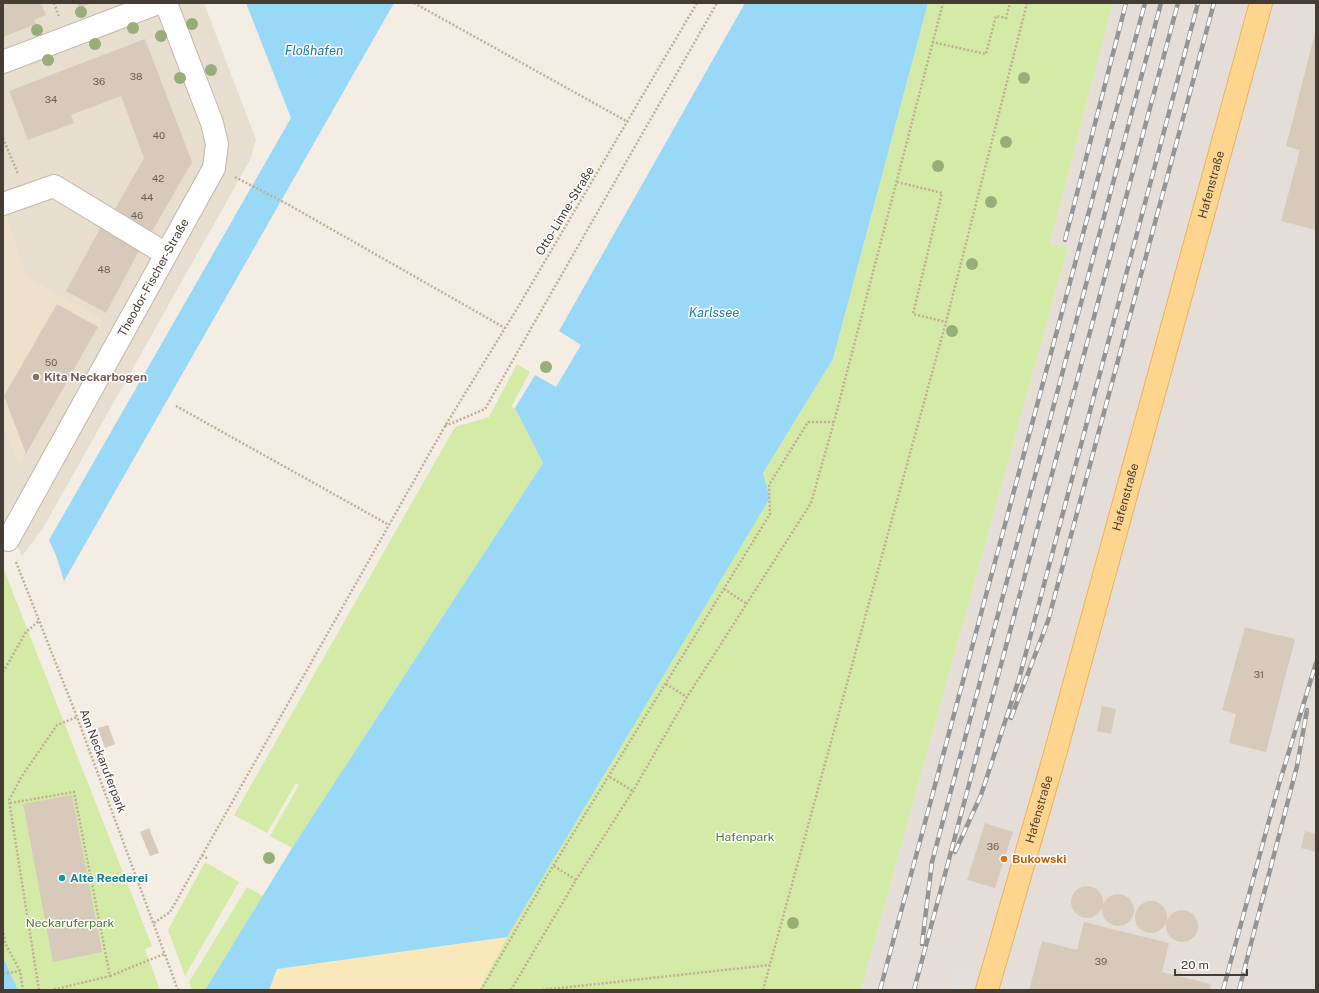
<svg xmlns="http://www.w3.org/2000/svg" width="1319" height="993" viewBox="0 0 1319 993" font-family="'Public Sans',sans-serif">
	<rect width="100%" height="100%" fill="#f3ede3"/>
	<path fill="#e7ded0" d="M3,3h201l52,137 -6,20 -207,368 -21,28 -19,-39z"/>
	<path fill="#e5ded8" d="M1113,3h203v987h-455l207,-743 -18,-4z"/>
	<path fill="#ede1cb" d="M6,213l20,63 77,44 -84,147 -16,-40v-213z"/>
	<path fill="#d3eba7" d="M928,3h185l-63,240 18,4 -207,743h-382l28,-53 263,-439 -7,-25 70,-114z
		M517,364l13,8 -19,35 4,1 28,55 -251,385 -22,-12 29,-51 -3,-2 -29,50 -33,-18 221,-388 34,-10z
		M4,570l148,376 -7,3 15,41h-142l-15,-33z
		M205,862l34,20 -54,94 -17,-46z
		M247,887l16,9 -58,94h-13l-3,-8z"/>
	<path fill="#fbe8ba" d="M507,937l-28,53h-210l8,-21z"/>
	<path fill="#e3dfdc" d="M958,966l19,6 -6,18h-22z"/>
	<path fill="#99d8f6" d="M246,3h148l-330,578 -7,-23 -8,-18 242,-422z
		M745,3h183l-95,356 -70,114 7,25 -263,439 -230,32 -8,21h-64l87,-142 251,-385 -28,-55 20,-33 21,12 25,-42 -22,-14z
		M3,957l15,33h-15z"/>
	<path fill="#d8caba" d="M3,3h38l5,12 -12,5 2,4 -33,13z
		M77,3h16l-14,5z
		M1315,33h1v197l-35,-9 19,-71 -14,-4z
		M145,39l47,123 -42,73 -38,-21 32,-56 -23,-62 -50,19 3,8 -46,17 -19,-49z
		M102,225l39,22 -35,66 -40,-22z
		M57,304l41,23 -72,127 -22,-58z
		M1245,627l50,12 -29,113 -37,-9 7,-29 -14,-4z
		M1102,706l14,3 -5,25 -14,-3z
		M108,725l7,19 -10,4 -7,-20z
		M72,795l30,157 -49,10 -30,-158z
		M985,823l28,9 -18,56 -28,-8z
		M149,828l10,25 -9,3 -10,-24z
		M1305,831l11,3v18l-15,-4z
		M1071 902a16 16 0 1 1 32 0a16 16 0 1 1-32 0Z
		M1102 910a16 16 0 1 1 32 0a16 16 0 1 1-32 0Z
		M1135 917a16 16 0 1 1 32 0a16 16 0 1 1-32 0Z
		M1166 926a16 16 0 1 1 32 0a16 16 0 1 1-32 0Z
		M1084,922l85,21 -7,29 49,12 -1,6h-181l13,-49 35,9z"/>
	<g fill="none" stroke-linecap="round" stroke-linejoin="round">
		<defs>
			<g id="minor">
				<path d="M3,62l155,-59"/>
				<path d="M3,204l51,-18 112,68"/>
				<path id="s1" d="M8,540l206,-372 3,-24 -5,-21 -46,-120"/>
			</g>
			<g id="major">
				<path id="s2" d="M987,990l68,-236 206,-751"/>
			</g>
		</defs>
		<use href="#minor" stroke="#c2b6a8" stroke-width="24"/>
		<use href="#major" stroke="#edb257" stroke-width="24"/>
		<path stroke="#c2ae95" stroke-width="2.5" stroke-dasharray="2 2" stroke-linecap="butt" d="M54,3l5,14
			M414,3l214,119
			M932,42l54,12 10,-38 10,2 4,-15
			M3,138l15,36
			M235,177l54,28 216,123
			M897,182l45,11 -29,121 33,8
			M176,406l213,119
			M445,426l40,-17 232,-406
			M16,562l61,155 101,273
			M724,589l23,15
			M3,672l23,-40 13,-11
			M666,684l21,13
			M610,777l23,14
			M10,803l64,-11 36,184 -58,14
			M202,855l6,4
			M554,866l22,14
			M154,923l16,-11 275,-486 73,-119 179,-304
			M3,929l2,14 15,28 3,19
			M3,974l17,-3
			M110,976l54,-22
			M39,990l-30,-190 13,-24 35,-51 20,-8
			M481,990l66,-114 223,-362 -1,-29 39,-63h26
			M511,990l65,-110 57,-89 54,-94 124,-194 23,-81 109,-419
			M542,990l228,-25
			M763,990l183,-668 81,-319"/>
		<use href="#minor" stroke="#fff" stroke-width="22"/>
		<use href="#major" stroke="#ffd58f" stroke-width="22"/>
		<defs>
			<path id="rail" d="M1065,240l61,-237
				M1011,718l37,-97 166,-618
				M955,852l26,-57 38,-116 179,-676
				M922,944l10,-82 229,-859
				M880,990l265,-987
				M914,990l264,-987
				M1223,990l56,-206 37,-121
				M1239,990l58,-224 10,-56"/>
		</defs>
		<use href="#rail" stroke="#949494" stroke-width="4.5"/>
		<use href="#rail" stroke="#fff" stroke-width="3" stroke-dasharray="9" stroke-linecap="butt"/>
	</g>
	<g fill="#97ae79">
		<circle cx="81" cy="12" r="6"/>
		<circle cx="192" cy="24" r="6"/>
		<circle cx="133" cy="28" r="6"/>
		<circle cx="37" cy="30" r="6"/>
		<circle cx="161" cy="36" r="6"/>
		<circle cx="95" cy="44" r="6"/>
		<circle cx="48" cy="60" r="6"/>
		<circle cx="211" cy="70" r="6"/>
		<circle cx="180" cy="78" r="6"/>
		<circle cx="1024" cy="78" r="6"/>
		<circle cx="1006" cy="142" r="6"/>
		<circle cx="938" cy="166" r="6"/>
		<circle cx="991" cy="202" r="6"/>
		<circle cx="972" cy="264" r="6"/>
		<circle cx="952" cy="331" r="6"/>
		<circle cx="546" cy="367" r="6"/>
		<circle cx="269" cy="858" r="6"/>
		<circle cx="793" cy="923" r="6"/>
	</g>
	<circle fill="#8d6e63" stroke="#fff" stroke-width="1.5" cx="36" cy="377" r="4"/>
	<circle fill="#e8710a" stroke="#fff" stroke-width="1.5" cx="1004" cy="859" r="4"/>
	<circle fill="#0f9aa8" stroke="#fff" stroke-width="1.5" cx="62" cy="878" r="4"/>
	<g text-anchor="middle" stroke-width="3" stroke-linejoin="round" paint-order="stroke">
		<g font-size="10" fill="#6a6055">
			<text x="136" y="80">38</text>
			<text x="99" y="85">36</text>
			<text x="51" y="103">34</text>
			<text x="159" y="139">40</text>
			<text x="158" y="182">42</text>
			<text x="147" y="201">44</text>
			<text x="137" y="219">46</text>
			<text x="104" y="273">48</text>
			<text x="51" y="366">50</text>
			<text x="1259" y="678">31</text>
			<text x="993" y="850">36</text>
			<text x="1101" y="965">39</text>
		</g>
		<g font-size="12" fill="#453c33" stroke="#fff">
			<text dy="4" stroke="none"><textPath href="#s2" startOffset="836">Hafenstraße</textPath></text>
			<text transform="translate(565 211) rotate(-59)" y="4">Otto-Linne-Straße</text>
			<text dy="4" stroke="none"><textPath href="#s1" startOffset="300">Theodor-Fischer-Straße</textPath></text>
			<text dy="4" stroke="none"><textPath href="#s2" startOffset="512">Hafenstraße</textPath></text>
			<text transform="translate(103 761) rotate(69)" y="4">Am Neckaruferpark</text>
			<text dy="4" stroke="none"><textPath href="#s2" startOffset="188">Hafenstraße</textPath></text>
		</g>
		<g font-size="12" font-weight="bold" fill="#785e54" stroke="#fff" text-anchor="start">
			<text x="44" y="381">Kita Neckarbogen</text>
		</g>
		<g font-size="12" fill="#4b7b22" stroke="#fff">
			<text x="745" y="841">Hafenpark</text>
			<text x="70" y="927">Neckaruferpark</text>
		</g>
		<g font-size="12" font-weight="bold" fill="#c56008" stroke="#fff" text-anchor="start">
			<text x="1012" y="863">Bukowski</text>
		</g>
		<g font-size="12" font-weight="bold" fill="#0d838f" stroke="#fff" text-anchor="start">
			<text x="70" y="882">Alte Reederei</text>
		</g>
		<g font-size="13" font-style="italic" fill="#227ba7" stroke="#fff">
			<text x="314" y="55">Floßhafen</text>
			<text x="714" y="317">Karlssee</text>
		</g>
	</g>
	<rect width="1319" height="993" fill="none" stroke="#453c33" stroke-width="8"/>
	<path d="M1175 969v6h72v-6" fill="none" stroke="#453c33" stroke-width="2"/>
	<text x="1181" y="969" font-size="12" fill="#453c33" stroke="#ffffff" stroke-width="3" paint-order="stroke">20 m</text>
</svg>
